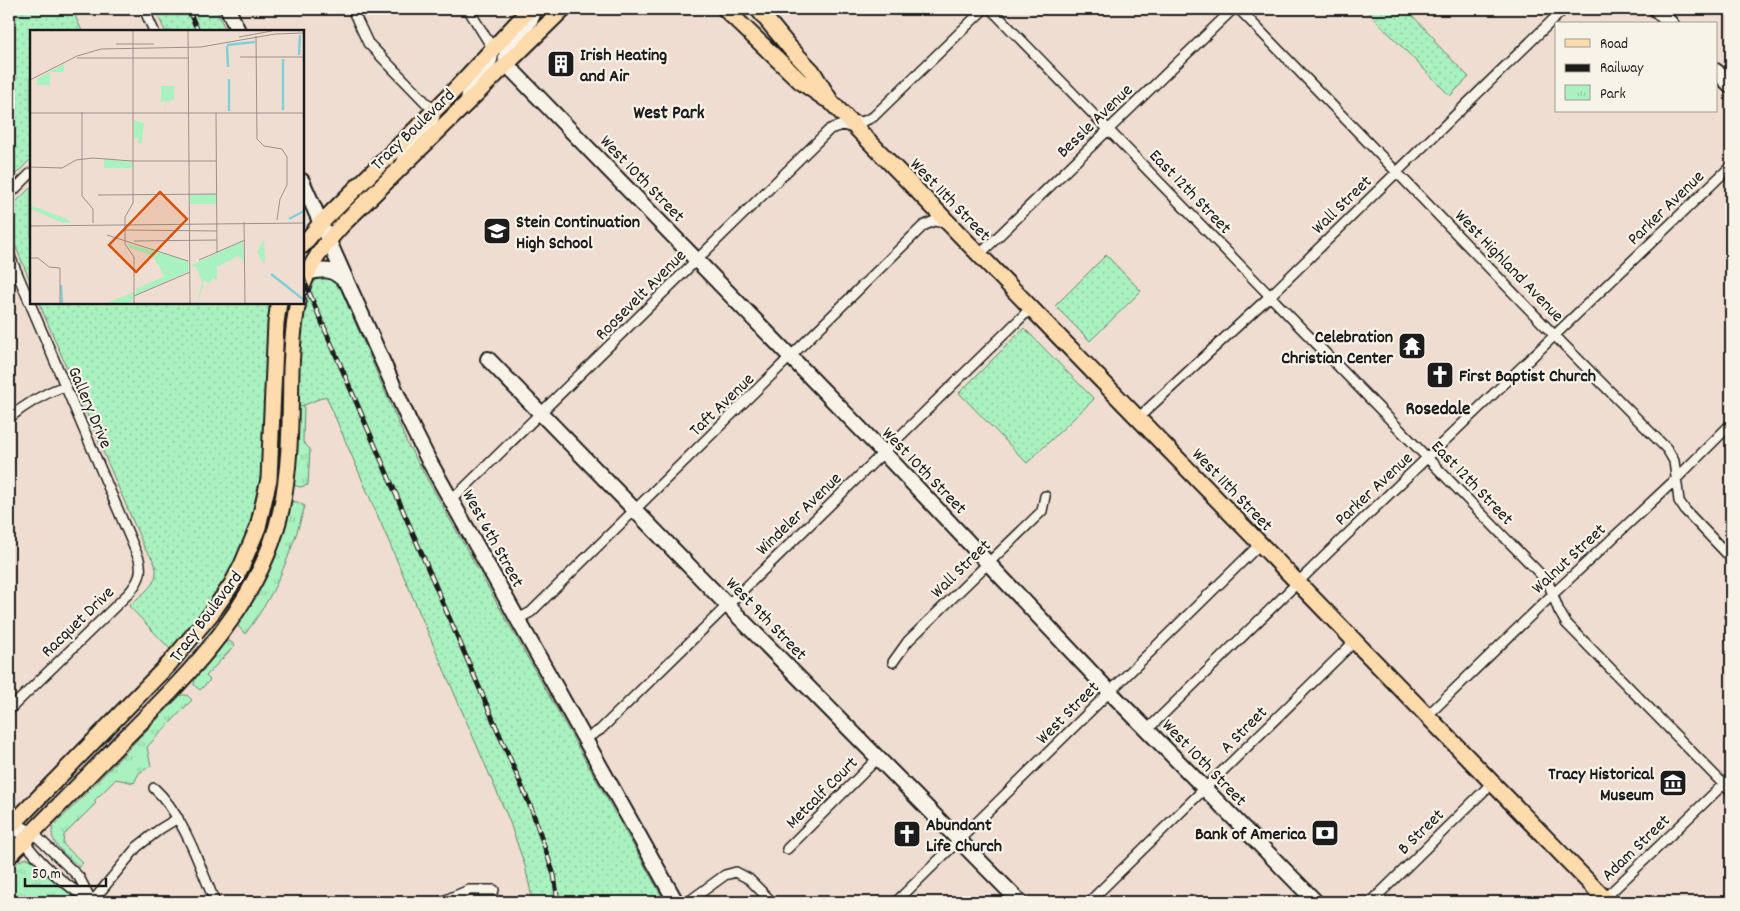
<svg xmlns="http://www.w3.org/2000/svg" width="1740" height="911" viewBox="0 0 1740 911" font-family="Dekko,sans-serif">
	<defs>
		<pattern id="grass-dots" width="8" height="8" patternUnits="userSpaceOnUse" patternTransform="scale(1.25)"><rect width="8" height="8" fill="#a9f1be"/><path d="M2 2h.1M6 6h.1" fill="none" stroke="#91cea3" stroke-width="1.8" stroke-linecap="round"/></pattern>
		<pattern id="park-tufts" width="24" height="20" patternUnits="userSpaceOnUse" patternTransform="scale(1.25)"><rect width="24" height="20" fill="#a9f1be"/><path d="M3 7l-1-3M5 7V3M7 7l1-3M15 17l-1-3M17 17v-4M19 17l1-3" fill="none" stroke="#91cea3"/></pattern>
	</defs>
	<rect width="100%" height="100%" fill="#f0ddd1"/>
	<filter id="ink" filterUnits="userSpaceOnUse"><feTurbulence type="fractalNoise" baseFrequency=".02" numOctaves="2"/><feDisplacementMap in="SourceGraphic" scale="10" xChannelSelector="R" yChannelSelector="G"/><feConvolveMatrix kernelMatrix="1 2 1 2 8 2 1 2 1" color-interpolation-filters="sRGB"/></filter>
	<g filter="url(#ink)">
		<path fill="url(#grass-dots)" stroke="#62866d" d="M9,9h63l10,22h-51v128l-22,22z
			M155,9h61l10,22h-61z
			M1365,9h41l29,30 -1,2 35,36 -19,19z
			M31,187v96l-22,-52v-22z
			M1106,255l35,36 -51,50 -35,-35z
			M320,277c9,0 13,1 19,8l68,158 258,459h-132l-8,-36 -16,-46 -183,-424 -29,12c1,-26 -1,-119 23,-131z
			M269,302l2,8c-2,34 -4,68 -6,103 -3,59 -5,108 -36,161 -16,28 -38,51 -59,75l-41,-43c12,-12 34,-23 25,-44 -2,-5 -6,-9 -9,-13l-106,-246z
			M1024,328l70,71 -67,64 -68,-70z"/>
		<path fill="url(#park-tufts)" stroke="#62866d" d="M304,405l-1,37 7,7 -2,36 -8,2 -7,-2 4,-77z
			M290,501l7,1 8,4c-15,50 -28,86 -60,128l-7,-8v-4c26,-37 43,-76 52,-121z
			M229,641l6,4 -29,31 4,4 -10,10 -6,-5 1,-7 27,-34z
			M181,695h6l5,5 -45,47 4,19 -12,7 -5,10 -18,-4 -22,22 2,2 -32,32 -1,9 20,19 -4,4c-10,-10 -32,-24 -26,-40z
			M27,858l9,4 42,40h-69v-32l10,-9z"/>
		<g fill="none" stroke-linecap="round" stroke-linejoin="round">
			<defs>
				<path id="street" d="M144,9l10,22
					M352,9l16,34 66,68 1,5 -4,10 -24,23 -6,14
					M991,9l557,573 11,29 7,12 165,169
					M1239,9l316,327 112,113 7,12 5,40 6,9 46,48
					M465,103c1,-3 1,-8 2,-12 8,-16 30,-21 26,-42l-25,-40
					M850,120l12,2 11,-5 111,-108
					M9,195l22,-22
					M9,254l130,305c4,15 -1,23 -10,34l-120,117
					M979,255l254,-246
					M9,418c17,-14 34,-24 55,-32
					M1138,418l132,-122 294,-287
					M450,498l9,-5 371,-364 12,-4 12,3
					M518,619l13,-7 392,-386 11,-5 12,2
					M893,662l15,-21 134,-130 3,-15
					M1427,716l125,-121 124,-116 55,-55
					M1147,730l186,-182 398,-382
					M585,739l15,-9 431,-422
					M154,788c29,26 46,79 61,114
					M9,816c7,8 10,18 16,26 17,24 42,44 67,60
					M14,822l18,10 47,45 12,23
					M787,849l91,-91
					M1604,899l127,-122
					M92,902l45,-55 23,-18 18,-11
					M441,902l28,-12h25
					M688,902l37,-27 11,-3 13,7 23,23
					M896,902l364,-358
					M1089,902l266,-261
					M1371,902l121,-119"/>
				<path id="secondary" d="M228,9l10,22
					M534,9c-2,21 -32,32 -28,55l7,7 370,381 227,240 206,210
					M1656,9l15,15
					M1716,71l15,15
					M302,181l108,242 18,36 248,443
					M308,273c19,-5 25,-4 39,10
					M488,359l245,252 287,291"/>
				<path id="primary" d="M725,9l75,72 26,18
					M758,9l32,39 22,23 19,31 777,800
					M302,246l19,-23 127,-126 82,-88
					M302,287c8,-23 23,-44 40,-62l221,-216
					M9,828l160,-164 42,-50 21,-30 10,-19 16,-38 11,-48 7,-156 3,-21
					M9,856c37,-37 74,-75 111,-113 67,-67 140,-137 161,-233 10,-46 9,-93 10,-140 1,-22 2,-45 7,-68"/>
			</defs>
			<use href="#street" stroke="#1c1c1c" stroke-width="12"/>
			<use href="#secondary" stroke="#1c1c1c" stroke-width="18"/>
			<use href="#primary" stroke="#1c1c1c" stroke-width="19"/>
			<use href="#street" stroke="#f7f3e8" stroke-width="9"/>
			<use href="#secondary" stroke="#f7f3e8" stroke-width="14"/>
			<use href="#primary" stroke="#fedbac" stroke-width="15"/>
			<defs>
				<path id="rail" d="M188,9l10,22
					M302,276l230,534 22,65 4,27"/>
			</defs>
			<use href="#rail" stroke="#1c1c1c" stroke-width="5"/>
			<use href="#rail" stroke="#f7f3e8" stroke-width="3" stroke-dasharray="9" stroke-linecap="butt"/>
		</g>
	</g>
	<defs>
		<symbol id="building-square" viewBox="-11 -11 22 22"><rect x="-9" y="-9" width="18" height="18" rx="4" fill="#1c1c1c" stroke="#f7f3e8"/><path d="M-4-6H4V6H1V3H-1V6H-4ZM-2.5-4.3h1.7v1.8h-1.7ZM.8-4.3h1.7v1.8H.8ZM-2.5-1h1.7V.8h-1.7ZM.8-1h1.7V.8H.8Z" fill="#fff"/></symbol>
		<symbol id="school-square" viewBox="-11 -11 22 22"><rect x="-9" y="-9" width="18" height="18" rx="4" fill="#1c1c1c" stroke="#f7f3e8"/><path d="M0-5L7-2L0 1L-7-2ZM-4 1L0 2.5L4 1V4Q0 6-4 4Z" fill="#fff"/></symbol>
		<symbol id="temple-square" viewBox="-11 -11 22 22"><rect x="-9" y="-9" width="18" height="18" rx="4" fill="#1c1c1c" stroke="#f7f3e8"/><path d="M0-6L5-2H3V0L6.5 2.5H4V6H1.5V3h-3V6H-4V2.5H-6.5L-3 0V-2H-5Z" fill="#fff"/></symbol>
		<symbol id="church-square" viewBox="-11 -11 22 22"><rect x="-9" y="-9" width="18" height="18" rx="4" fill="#1c1c1c" stroke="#f7f3e8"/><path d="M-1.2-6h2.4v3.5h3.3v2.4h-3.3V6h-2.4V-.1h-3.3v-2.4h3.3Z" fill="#fff"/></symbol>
		<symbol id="museum-square" viewBox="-11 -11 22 22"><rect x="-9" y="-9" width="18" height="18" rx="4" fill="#1c1c1c" stroke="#f7f3e8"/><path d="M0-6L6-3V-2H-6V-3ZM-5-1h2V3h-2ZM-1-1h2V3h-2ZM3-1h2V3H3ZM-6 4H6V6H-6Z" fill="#fff"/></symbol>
		<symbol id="bank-square" viewBox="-11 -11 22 22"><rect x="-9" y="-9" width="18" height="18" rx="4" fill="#1c1c1c" stroke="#f7f3e8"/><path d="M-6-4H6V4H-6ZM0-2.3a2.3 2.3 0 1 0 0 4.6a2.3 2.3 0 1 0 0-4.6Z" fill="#fff"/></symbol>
	</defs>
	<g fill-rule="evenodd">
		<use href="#building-square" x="545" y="48" width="32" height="32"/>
		<use href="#school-square" x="481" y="215" width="32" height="32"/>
		<use href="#temple-square" x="1396" y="330" width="32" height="32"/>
		<use href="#church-square" x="1424" y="359" width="32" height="32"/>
		<use href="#museum-square" x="1657" y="767" width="32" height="32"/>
		<use href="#bank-square" x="1309" y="817" width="32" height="32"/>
		<use href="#church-square" x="891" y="818" width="32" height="32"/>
	</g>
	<g text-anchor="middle" stroke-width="4.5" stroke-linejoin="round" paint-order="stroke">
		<g font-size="18" font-weight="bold" fill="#1c1c1c" stroke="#f7f3e8" text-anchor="start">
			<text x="580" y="60">Irish Heating<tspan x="580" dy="21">and Air</tspan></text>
			<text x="516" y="227">Stein Continuation<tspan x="516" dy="21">High School</tspan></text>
			<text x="1393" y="342" text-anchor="end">Celebration<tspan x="1393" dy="21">Christian Center</tspan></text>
			<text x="1459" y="381">First Baptist Church</text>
			<text x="1654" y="779" text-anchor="end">Tracy Historical<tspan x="1654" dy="21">Museum</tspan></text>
			<text x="926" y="830">Abundant<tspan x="926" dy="21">Life Church</tspan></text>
			<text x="1306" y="839" text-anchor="end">Bank of America</text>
		</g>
		<g font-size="18" fill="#1c1c1c" stroke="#f7f3e8">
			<text transform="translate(1094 120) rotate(-44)" y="6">Bessle Avenue</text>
			<text transform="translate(412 129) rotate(-44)" y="6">Tracy Boulevard</text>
			<text transform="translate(643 178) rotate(46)" y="6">West 10th Street</text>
			<text transform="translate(1191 191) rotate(46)" y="6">East 12th Street</text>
			<text transform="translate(951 199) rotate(46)" y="6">West 11th Street</text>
			<text transform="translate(1341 204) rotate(-44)" y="6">Wall Street</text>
			<text transform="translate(1665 207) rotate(-44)" y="6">Parker Avenue</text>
			<text transform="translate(1510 265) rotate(46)" y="6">West Highland Avenue</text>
			<text transform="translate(640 294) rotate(-45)" y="6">Roosevelt Avenue</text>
			<text transform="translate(721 404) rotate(-44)" y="6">Taft Avenue</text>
			<text transform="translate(91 407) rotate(67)" y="6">Gallery Drive</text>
			<text transform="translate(925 470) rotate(46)" y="6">West 10th Street</text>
			<text transform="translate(1473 482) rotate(46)" y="6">East 12th Street</text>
			<text transform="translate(1373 488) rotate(-43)" y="6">Parker Avenue</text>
			<text transform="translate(1233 489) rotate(46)" y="6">West 11th Street</text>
			<text transform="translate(798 513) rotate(-44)" y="6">Windeler Avenue</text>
			<text transform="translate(494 538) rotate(61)" y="6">West 6th Street</text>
			<text transform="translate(1568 558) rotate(-43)" y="6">Walnut Street</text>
			<text transform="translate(960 568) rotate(-44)" y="6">Wall Street</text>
			<text transform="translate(205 616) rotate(-53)" y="6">Tracy Boulevard</text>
			<text transform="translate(767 618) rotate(46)" y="6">West 9th Street</text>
			<text transform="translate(77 621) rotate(-44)" y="6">Racquet Drive</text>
			<text transform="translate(1067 712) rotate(-45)" y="6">West Street</text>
			<text transform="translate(1243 729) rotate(-45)" y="6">A Street</text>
			<text transform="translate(1205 762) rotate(46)" y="6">West 10th Street</text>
			<text transform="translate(821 792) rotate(-45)" y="6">Metcalf Court</text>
			<text transform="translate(1420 831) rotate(-44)" y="6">B Street</text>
			<text transform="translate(1635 847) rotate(-44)" y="6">Adam Street</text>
		</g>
		<g font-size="19" font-weight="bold" fill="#1c1c1c" stroke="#f7f3e8">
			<text x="669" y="118">West Park</text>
			<text x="1438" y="414">Rosedale</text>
		</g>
	</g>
	<g transform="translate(30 30)">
		<rect width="274" height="274" fill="#f0ddd1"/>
		<path d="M34,34v8h-14v13h-13v-6zM0,175l37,14 5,3 -9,1 -33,-14zM234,210l1,21 -1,3 -7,-12zM213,211l1,20 -6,-5 -21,11v13l-5,-2 -2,6 -7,-4v7l-6,16 5,-21 -6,-15 -6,-1zM97,213l61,18 1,10 -53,24v-6l28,-13 -11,-20 -23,-8zM104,262v8l-8,3h-19z" fill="#a9f1be"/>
		<path d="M131,56h13v14l-8,1v11l-1,-12 -4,3zM104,90l10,3 -2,20h-5l2,-5h-5zM74,129l28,3 1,6h-29zM186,164v10h-26v-9z" fill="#a9f1be"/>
		<path fill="none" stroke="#80d0da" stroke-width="2.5" d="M197,15l28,-3M197,16l1,21M269,25l1,-20M253,29v51M199,49v32M259,189l15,-8M241,244l33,26M31,255l1,18"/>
		<path fill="none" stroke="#9b9089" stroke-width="1" d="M103,0v173l-8,14v27l9,13v46M158,0l2,273M226,6l1,103 7,7 18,3 5,8v28l-7,14 -3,21M209,7l33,-6M86,14h38M210,27h64M47,28h111M0,50l47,-24 24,-7 100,-2 74,-13 29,-1M52,82v84l11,13v14M0,83h274M186,83l1,140M0,137l32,1 14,-8 17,-2 39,3h85M68,165l119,-1M214,192l1,81M0,196l274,-3M95,200l92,1M77,205l81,26M104,211l83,-1M0,228h8l11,9 11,1M169,230l46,-20M104,266l56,-24M30,273v-35"/>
		<path fill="#d4530e" fill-opacity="0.15" stroke="#d4530e" stroke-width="2.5" d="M130,162l27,27 -51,53 -27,-27z"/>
		<rect width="274" height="274" fill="none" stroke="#1c1c1c" stroke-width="2.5"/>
	</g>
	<rect width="1740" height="911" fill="none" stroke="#f7f3e8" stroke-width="30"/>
	<rect x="15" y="15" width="1710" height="881" fill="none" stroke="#1c1c1c" stroke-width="2" filter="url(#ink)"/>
	<rect x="1555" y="22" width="162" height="90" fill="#f7f3e8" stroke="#9f9d96"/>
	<rect x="1565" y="39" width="25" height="8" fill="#fedbac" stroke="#9f9d96"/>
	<text x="1600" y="48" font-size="15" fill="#1c1c1c">Road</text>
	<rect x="1565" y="64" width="25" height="8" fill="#1c1c1c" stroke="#9f9d96"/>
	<text x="1600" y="72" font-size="15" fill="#1c1c1c">Railway</text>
	<rect x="1565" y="85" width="25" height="15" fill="url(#park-tufts)" stroke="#9f9d96"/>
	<text x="1600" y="98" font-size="15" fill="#1c1c1c">Park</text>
	<path d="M25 878v8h81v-8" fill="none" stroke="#1c1c1c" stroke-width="2.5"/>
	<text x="32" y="878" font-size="15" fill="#1c1c1c" stroke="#f7f3e8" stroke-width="4" paint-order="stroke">50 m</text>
</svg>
